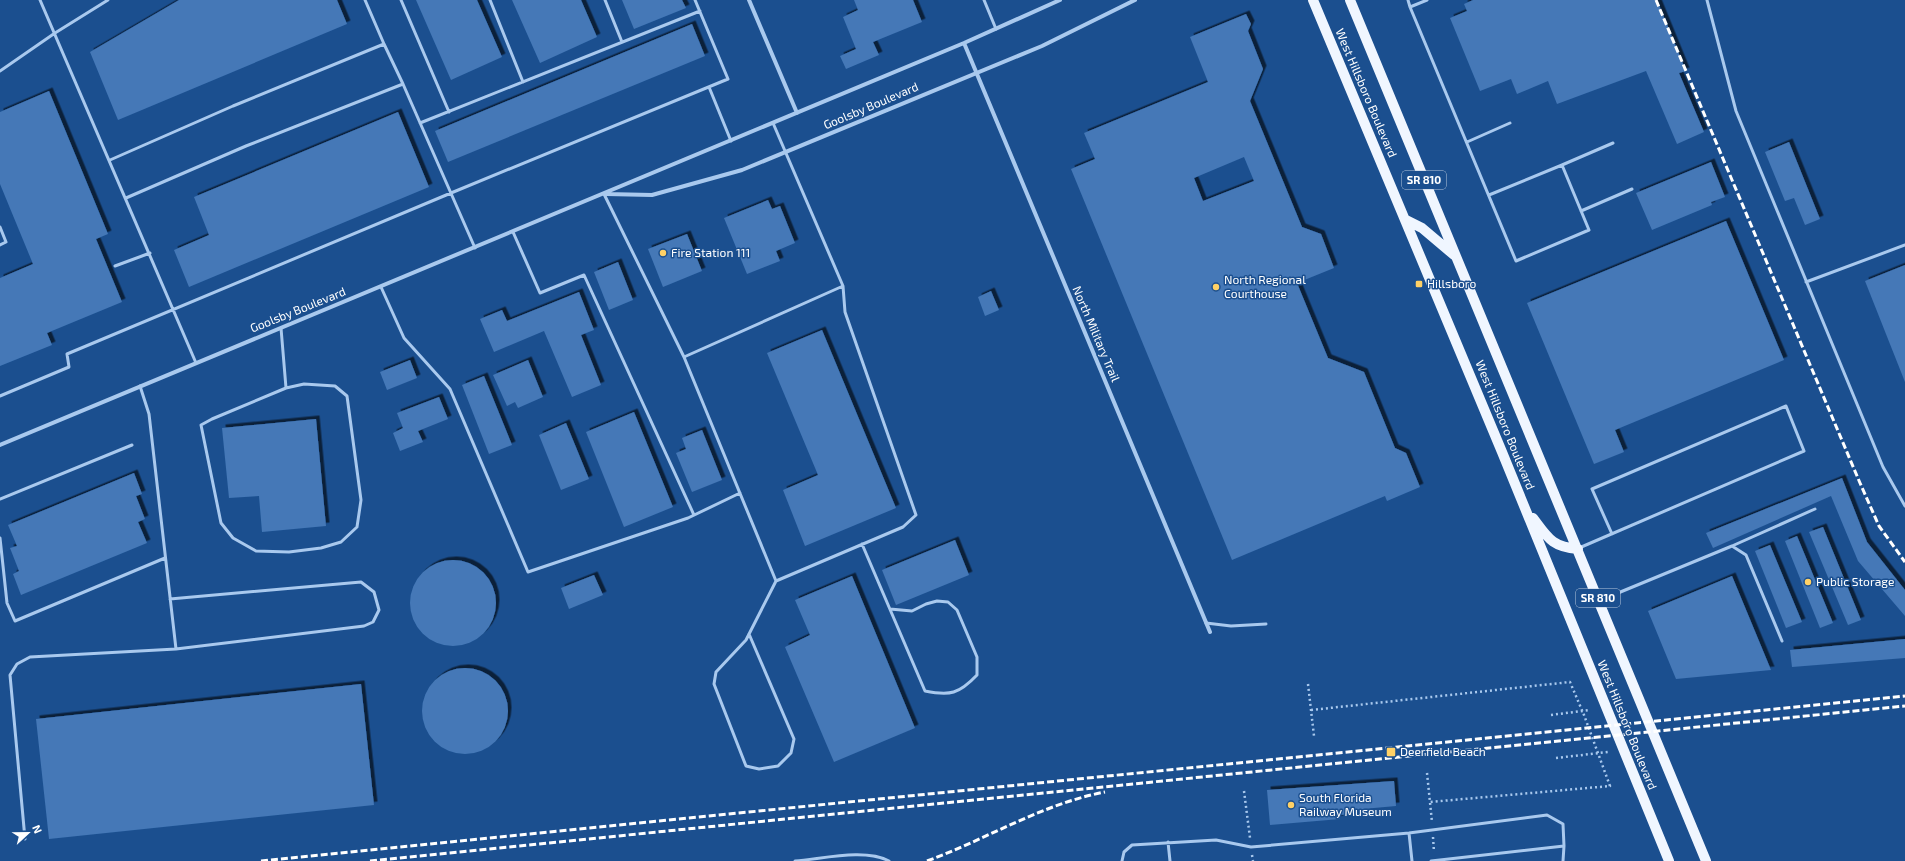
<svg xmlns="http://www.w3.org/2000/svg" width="1905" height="861" viewBox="0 0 1905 861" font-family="'Exo 2',sans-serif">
	<defs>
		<filter id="shadow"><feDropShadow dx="3.5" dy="-3.5" stdDeviation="0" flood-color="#0009"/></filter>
	</defs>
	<rect width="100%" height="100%" fill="#1b4f8f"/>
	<path fill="#4478b7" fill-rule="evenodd" filter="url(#shadow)" d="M179,0h158l10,24 -229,96 -28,-68z
		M416,0h61l25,57 -51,23z
		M512,0h69l16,37 -57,26z
		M622,0h60l4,8 -52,21z
		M854,0h59l9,22 -49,20 6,13 -33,14 -6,-13 16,-7 -13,-32 15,-7z
		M1473,0h184l29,71 -7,2 25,59 -27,12 -31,-73 -89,33 -9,-23 -31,13 -6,-15 -31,12 -30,-73 17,-7 -3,-7z
		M1246,14l5,10 -3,7 15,38 -13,32 52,126 19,7 13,34 -37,15 31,75 36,14 31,76 11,5 14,34 -33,14 -2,-5 -153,64 -161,-391 24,-10 -11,-26 124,-51 -18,-45zM1244,157l10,24 -51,20 -9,-23z
		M692,24l13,32 -257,106 -13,-31z
		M49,91l59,143 -12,5 26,63 -75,31 5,12 -52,21v-88l33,-14 -33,-80v-72z
		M398,112l31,75 -240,100 -15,-37 35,-15 -15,-38z
		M1789,142l31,77 -15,6 -11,-27 -9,3 -20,-49z
		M1711,162l14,35 -14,5 1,3 -60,25 -16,-37z
		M768,200l4,9 8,-3 15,37 -19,8 4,10 -33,13 -23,-56z
		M1726,221l58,139 -169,70 9,22 -30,12 -67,-161z
		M687,234l15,37 -39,16 -15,-38z
		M618,262l15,38 -24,10 -15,-38z
		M1905,265v117l-40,-101z
		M991,291l8,19 -14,6 -7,-19z
		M579,292l15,38 -13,5 20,50 -29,12 -28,-66 -50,21 -14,-33 22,-9 5,11z
		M822,330l74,178 -91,38 -22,-56 35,-15 -51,-122z
		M410,360l7,18 -30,12 -7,-18z
		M528,360l15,37 -25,11 -3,-6 -8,4 -14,-31z
		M484,376l28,69 -23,9 -27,-69z
		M439,397l9,22 -30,12 5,11 -23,9 -7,-18 10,-5 -6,-15z
		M634,412l39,95 -49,20 -38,-95z
		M316,419l10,107 -64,6 -3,-36 -30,2 -7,-70z
		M566,423l23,56 -28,11 -22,-55z
		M702,430l20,50 -30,12 -16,-39 10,-4 -4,-11z
		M134,473l8,21 -6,2 9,23 -7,3 9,21 -126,52 -8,-21 6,-3 -9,-23 7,-2 -9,-21z
		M1842,478l25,64 38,48v26l-47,-55 -27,-65 -118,52 -7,-15z
		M1823,527l38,93 -13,5 -39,-93z
		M1797,536l36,87 -13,5 -35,-87z
		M955,540l14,35 -73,30 -14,-35z
		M1770,545l32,77 -16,6 -31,-77z
		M410 603a43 43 0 1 1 86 0a43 43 0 1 1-86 0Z
		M594,575l9,20 -34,14 -8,-21z
		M852,576l63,152 -81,34 -49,-115 25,-12 -15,-35z
		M1732,576l39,94 -95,9 -28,-68z
		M1905,639v19l-113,9 -2,-17z
		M422 711a43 43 0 1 1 86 0a43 43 0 1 1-86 0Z
		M361,684l13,121 -325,34 -13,-120z
		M1394,781l2,25 -44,4v4l-12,1v4l-70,6 -3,-35z"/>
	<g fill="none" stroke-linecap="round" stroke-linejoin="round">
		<path stroke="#a9c9ee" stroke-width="2.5" stroke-dasharray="2 3" stroke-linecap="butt" d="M1308,684l6,52
			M1311,710l259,-28 14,33 26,71 -180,16
			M1551,715l39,-5
			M1556,758l52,-6
			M1427,773l5,49
			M1244,791l6,47
			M1433,837l1,15
			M1252,855l1,6"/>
		<path stroke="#a9c9ee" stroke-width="3" d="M40,0l156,363
			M401,0l48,112
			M490,0l33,82
			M605,0l17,42
			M984,0l12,29
			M1408,0l2,7 17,-7
			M1707,0l29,111 147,356 22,39
			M1410,7l106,254 73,-31 -27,-65 -73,30
			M0,71l55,-38 53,-33
			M403,84l72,164
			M709,87l22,54
			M420,123l280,-112
			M1467,142l43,-19
			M110,160l123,-54 151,-62 -19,-44
			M1562,165l51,-22
			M604,194l80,163
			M126,198l120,-52 157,-62 -19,-40
			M1581,211l51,-22
			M0,227l6,15 -6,3
			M513,232l27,61 44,-18 110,240
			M115,266l35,-13
			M1806,282l99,-37
			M381,287l23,51 46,51 78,183 160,-54 52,-25
			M281,328l5,60 -74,31 -11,6 20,98 12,15 23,13 33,1 32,-4 20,-6 16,-15 4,-27 -14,-104 -12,-10 -31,-2 -18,4
			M140,386l9,28 27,235
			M0,396l69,-29 -2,-13 384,-161 277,-114 -33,-79
			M0,499l132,-54
			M0,538l7,65 8,18 150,-63
			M862,544l63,147c25,5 34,3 52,-16v-18l-20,-47 -9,-8 -11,-1 -11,3 -14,7 -22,-2
			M1732,546l83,-37
			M1579,548l225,-97 -18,-45 -194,83 20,45
			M776,581l-92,-224 159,-71
			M1601,600l131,-54 14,9 36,86
			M1206,623l25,3 35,-2
			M749,634l45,105 -3,14 -13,13 -19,3 -13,-3 -32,-82 2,-12 30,-32 30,-59 127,-54 13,-12 -71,-203 -2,-26 -70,-163
			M1409,833l3,28
			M25,839l-15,-164 7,-11 13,-7 146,-8 188,-23 9,-4 6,-12 -5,-18 -13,-10 -191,17
			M1168,842l2,19
			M795,861c27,-2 70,-13 94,0
			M1122,861l2,-9 8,-7 84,-5 35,7 158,-14 138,-18 16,9 1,22 -1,15
			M1431,861l133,-15"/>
		<path stroke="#a9c9ee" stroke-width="4" d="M749,0l48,113
			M964,43l246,589
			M606,194l46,1 90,-25 300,-124 93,-46
			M0,445l964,-402 96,-43"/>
		<path stroke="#f0f6ff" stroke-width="10" d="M1313,0l189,452 167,409
			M1350,0l356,861
			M1406,220l16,8 32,27
			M1533,518c15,20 19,29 45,31"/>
		<path stroke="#fff" stroke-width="3" stroke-dasharray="7 3" stroke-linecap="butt" d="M1656,0l204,483 19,43 26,36
			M261,861l1644,-165
			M370,861l1535,-155
			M927,861c60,-22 115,-57 178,-69"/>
	</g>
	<g fill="#ffd166" stroke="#1b4f8f" stroke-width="1.5">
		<circle cx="663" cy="253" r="4"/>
		<rect x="1415" y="280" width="8" height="8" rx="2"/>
		<circle cx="1216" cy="287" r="4"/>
		<circle cx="1808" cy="582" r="4"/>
		<rect x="1386" y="747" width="10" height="10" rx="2"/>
		<circle cx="1291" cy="805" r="4"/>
	</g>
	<g text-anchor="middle" stroke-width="3" stroke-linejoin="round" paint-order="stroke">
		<g fill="#1b4f8f" stroke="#bbcadd" stroke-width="1">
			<rect x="1402" y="171" width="44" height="18" rx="3"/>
			<rect x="1576" y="589" width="44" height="18" rx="3"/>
		</g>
		<g font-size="11" font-weight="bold" fill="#fff">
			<text x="1424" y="184">SR 810</text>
			<text x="1598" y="602">SR 810</text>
		</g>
		<g font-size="12" fill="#fff" stroke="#1b4f8f">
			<text transform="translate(1366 93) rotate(67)" y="4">West Hillsboro Boulevard</text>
			<text transform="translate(871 106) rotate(-23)" y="4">Goolsby Boulevard</text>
			<text transform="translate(298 310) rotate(-22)" y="4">Goolsby Boulevard</text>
			<text transform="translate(1096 334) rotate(67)" y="4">North Military Trail</text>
			<text transform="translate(1505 425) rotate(68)" y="4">West Hillsboro Boulevard</text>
			<text transform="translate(1627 725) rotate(68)" y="4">West Hillsboro Boulevard</text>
		</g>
		<g font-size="12" fill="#fff" stroke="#1b4f8f" text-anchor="start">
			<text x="671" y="257">Fire Station 111</text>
			<text x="1224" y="284">North Regional<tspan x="1224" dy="14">Courthouse</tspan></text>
			<text x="1427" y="288">Hillsboro</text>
			<text x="1816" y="586">Public Storage</text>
			<text x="1400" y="756">Deerfield Beach</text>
			<text x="1299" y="802">South Florida<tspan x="1299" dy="14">Railway Museum</tspan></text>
		</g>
	</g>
	<g transform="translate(28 833) rotate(68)" stroke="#1b4f8f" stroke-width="3" paint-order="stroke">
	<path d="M0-3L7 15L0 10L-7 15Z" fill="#ffffff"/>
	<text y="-6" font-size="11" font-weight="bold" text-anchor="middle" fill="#ffffff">N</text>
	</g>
</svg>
